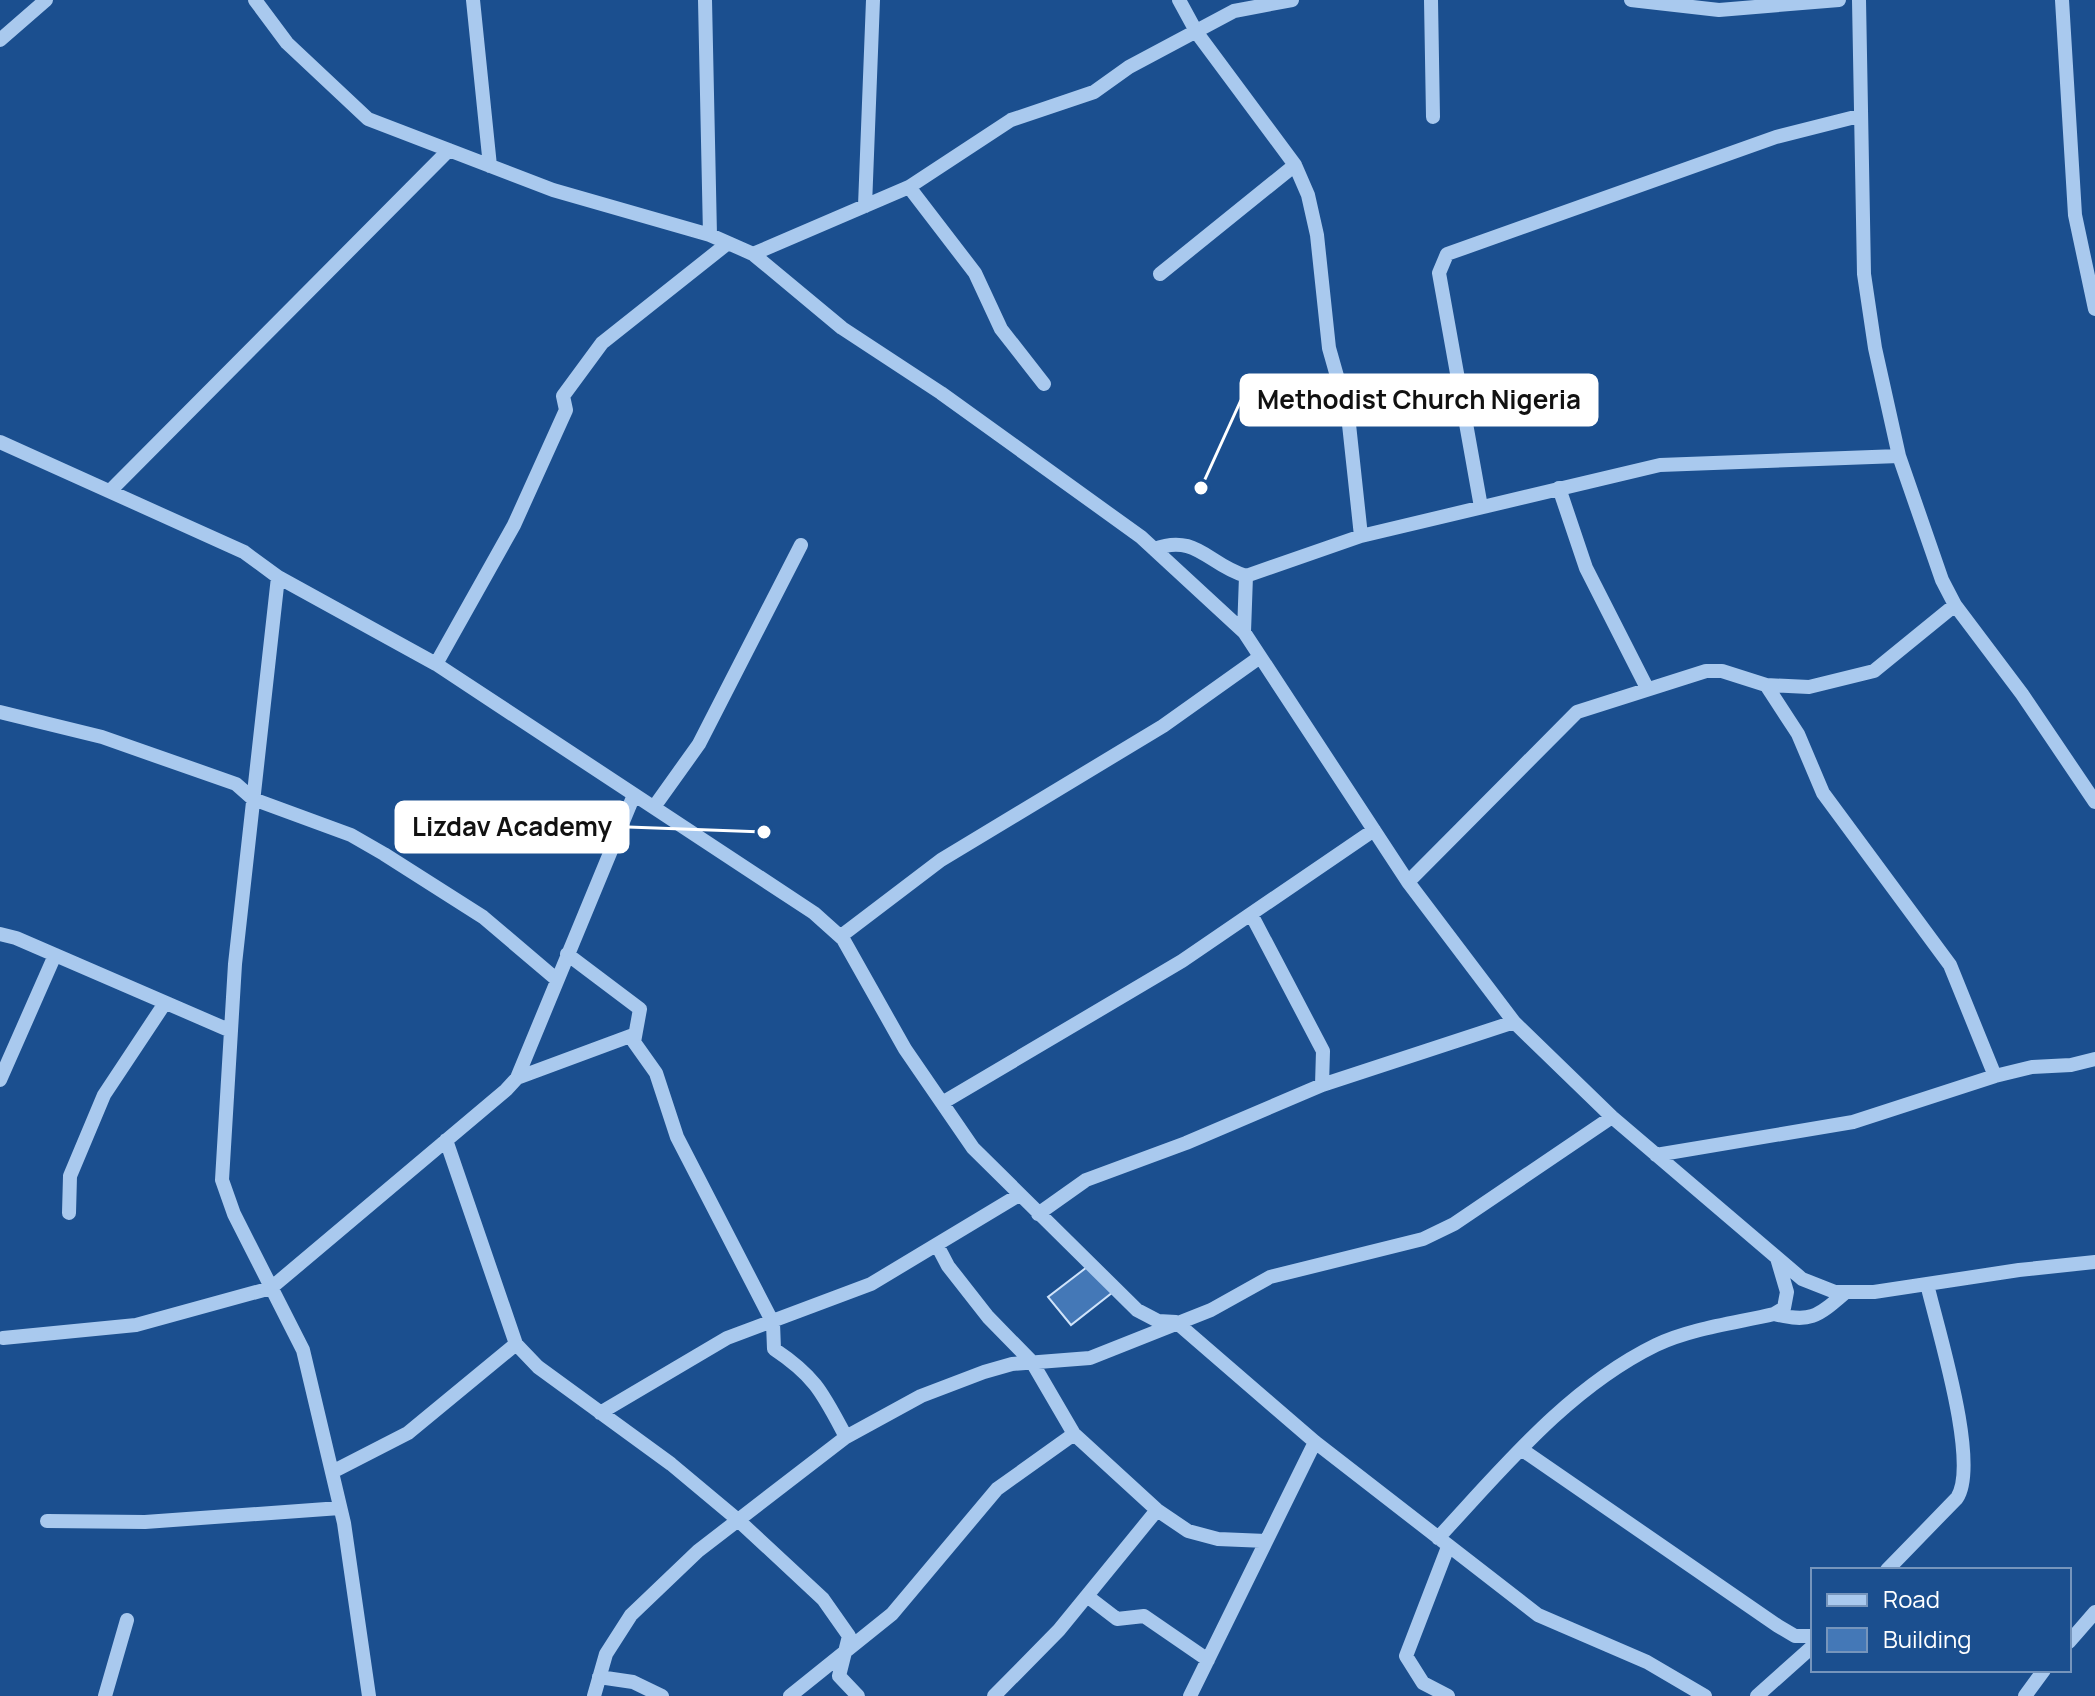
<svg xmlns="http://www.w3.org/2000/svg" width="2095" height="1696" viewBox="0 0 2095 1696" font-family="Manrope,sans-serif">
	<rect width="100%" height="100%" fill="#1b4f8f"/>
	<path fill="#4478b7" stroke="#cfe3fa" stroke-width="2" d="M1091,1264l22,28 -42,33 -23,-28z"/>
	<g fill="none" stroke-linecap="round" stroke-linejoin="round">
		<path stroke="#a9c9ee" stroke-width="14" d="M255,0l32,43 81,76 185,71 157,45 43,19 89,74 99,65 200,144 103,95 164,250 106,140 98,95 190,162 33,13h39l145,-22 76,-8
			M473,0l17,166
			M705,0l5,235
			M1179,0l18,33 98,132 13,30 9,40 12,113 19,67 13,121
			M1431,0l2,117
			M1631,0l88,10 120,-10
			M1859,0l5,274 11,74 24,108 43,124 13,25 67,89 73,108
			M2062,0l13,215 20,94
			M0,40l46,-40
			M909,187l66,86 26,56 43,55
			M865,206l8,-206
			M753,254l156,-67 102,-67 83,-28 35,-25 105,-56 58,-11
			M1160,274l135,-109
			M0,442l244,110 34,25 158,87 378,249 29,26 62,110 68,99 164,162 21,11 18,1 139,120 223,173 109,47 58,34
			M1559,488l27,80 61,120
			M110,491l339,-341
			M1481,507l-42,-234 8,-19 329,-117 83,-21
			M1154,549c43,-16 54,16 92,27l115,-40 299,-71 239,-9
			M278,577l-43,387 -13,216 12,34 69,136 41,173 25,173
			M1244,632l2,-56
			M436,664l78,-139 52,-115 -3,-14 39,-53 126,-100
			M1766,685l32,49 25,59 127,172 45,111
			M0,712l102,25 134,47 17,15 98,36 33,19 99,63 73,62
			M654,807l45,-63 102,-199
			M1408,882l169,-170 129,-41h16l44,14 43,2 65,-16 81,-66
			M1251,914l72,137 -1,34
			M0,934l16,4 215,93
			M841,936l100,-76 222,-134 97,-69
			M567,954l73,55 -6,33 22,31 21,64 96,186 1,26c42,28 49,45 72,88
			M517,1078l116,-43
			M0,1080l55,-125
			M942,1103l240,-142 192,-131
			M446,1140l70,204 22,23 133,97 67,56 85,79 26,37 -10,40 19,20
			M1656,1155l197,-33 142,-46 37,-9 39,-2 24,-6
			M69,1213l1,-37 34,-81 61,-92
			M1038,1214l48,-34 100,-37 136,-58 192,-63
			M937,1245l11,21 40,51 44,45 42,72 83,76 31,21 30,8 48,2
			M1774,1314c37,9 43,3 72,-22
			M3,1338l133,-13 135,-37 235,-198 11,-12 117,-283
			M600,1413l127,-75 144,-54 148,-89
			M1521,1449l257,177 17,10h18
			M332,1472l76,-39 108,-89
			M47,1521l98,1 195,-14
			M1438,1538c65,-70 130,-150 218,-193 36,-17 80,-22 118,-31l10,-6 3,-16 -10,-34
			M1448,1547l-42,109 17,27 25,13
			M1887,1570l70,-72c23,-35 -20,-171 -30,-214
			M1087,1596l30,23 27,-3 64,44
			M2069,1642l26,-30
			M599,1677l34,5 29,14
			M105,1696l22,-76
			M594,1696l12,-42 25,-39 67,-64 148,-114 75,-41 63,-24 28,-8 78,-6 121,-48 59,-33 153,-38 31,-15 158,-107
			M790,1696l102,-82 105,-125 77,-55
			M994,1696l65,-66 98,-120
			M1190,1696l125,-254
			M1757,1696l56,-50
			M2025,1696l19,-26"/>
	</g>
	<path fill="none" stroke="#fff" stroke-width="3" d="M1201 488L1241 400M764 832L628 827"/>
	<g fill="#fff" stroke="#1b4f8f" stroke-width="3">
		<circle cx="1201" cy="488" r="8"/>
		<circle cx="764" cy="832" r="8"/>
	</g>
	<g fill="#fff" stroke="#fff" stroke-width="3">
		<rect x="1241" y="375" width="356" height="50" rx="8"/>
		<rect x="396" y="802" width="232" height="50" rx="8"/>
	</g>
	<g font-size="26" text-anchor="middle" font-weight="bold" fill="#111">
		<text x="1419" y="409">Methodist Church Nigeria</text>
		<text x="512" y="836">Lizdav Academy</text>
	</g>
	<rect x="1811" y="1568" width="260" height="104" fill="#1b4f8f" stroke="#7695bc" stroke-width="2"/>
	<rect x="1827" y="1594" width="40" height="12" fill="#a9c9ee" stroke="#7695bc" stroke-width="2"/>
	<text x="1883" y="1608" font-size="24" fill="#ffffff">Road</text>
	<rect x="1827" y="1628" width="40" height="24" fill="#4478b7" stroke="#7695bc" stroke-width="2"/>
	<text x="1883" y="1648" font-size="24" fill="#ffffff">Building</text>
</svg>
